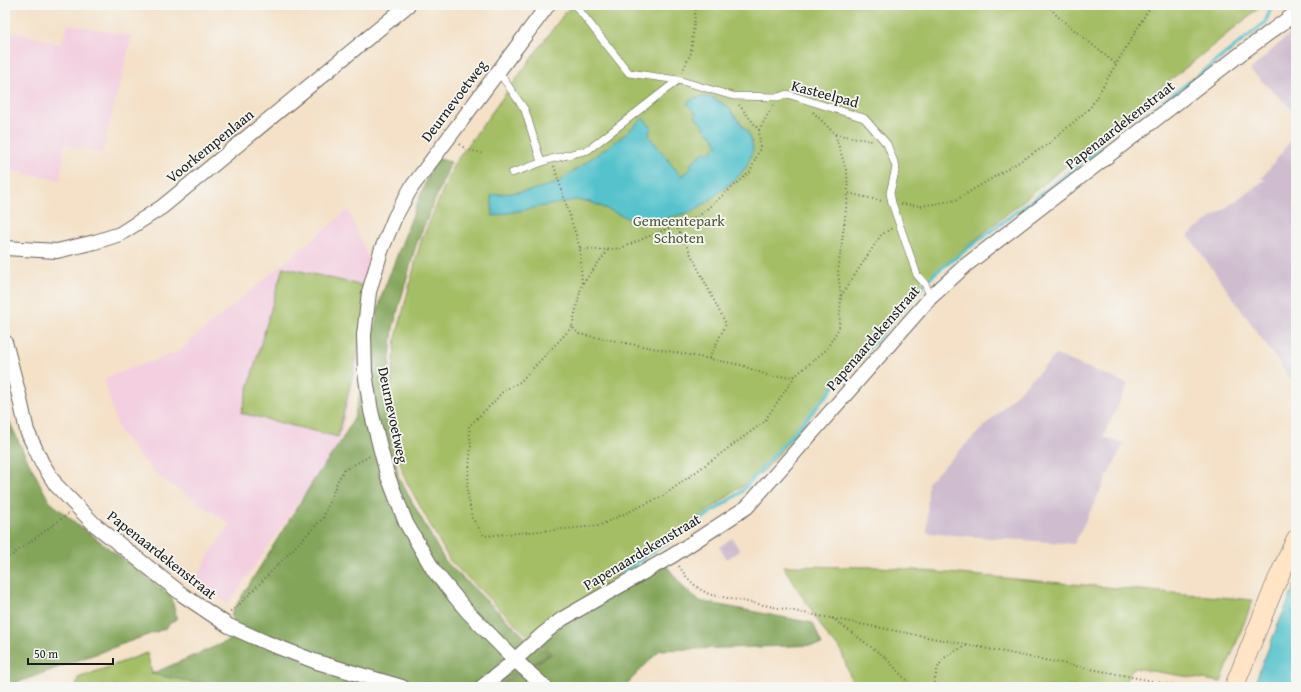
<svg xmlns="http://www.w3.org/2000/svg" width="1301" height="692" viewBox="0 0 1301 692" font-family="'Gentium Book Plus',serif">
	<rect width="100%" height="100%" fill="#f6f6f2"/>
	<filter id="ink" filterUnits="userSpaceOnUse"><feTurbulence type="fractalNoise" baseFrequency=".025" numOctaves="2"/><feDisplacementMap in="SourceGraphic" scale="8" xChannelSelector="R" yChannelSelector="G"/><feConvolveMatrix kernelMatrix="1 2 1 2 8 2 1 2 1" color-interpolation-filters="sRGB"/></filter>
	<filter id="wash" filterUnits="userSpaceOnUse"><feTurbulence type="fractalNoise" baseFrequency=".012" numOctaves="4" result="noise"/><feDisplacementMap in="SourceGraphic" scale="16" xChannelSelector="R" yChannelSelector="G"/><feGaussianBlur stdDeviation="0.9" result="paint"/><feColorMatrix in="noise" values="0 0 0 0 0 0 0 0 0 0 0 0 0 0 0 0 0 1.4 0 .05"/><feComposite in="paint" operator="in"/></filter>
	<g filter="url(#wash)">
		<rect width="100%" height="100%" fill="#f4e1c8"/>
		<path fill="#f3cfe0" d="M68,24l64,12 -30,117 -37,-9 -5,36 -55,-10v-140l56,14z
			M348,210l29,68 -37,165 -112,161 -33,-24 14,-25 21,-31 -70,-47 -23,-23 -19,-25 -14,-51 72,-25z"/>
		<path fill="#cfbdcf" d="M1292,32l4,4v77l-46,-43z
			M1296,134v253l-108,-152 78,-56h-5z
			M1056,355l72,29 -25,53 21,6 -50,101 -147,-11 1,-51z
			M732,538l8,13 -13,8 -8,-12z"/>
		<path fill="#a4be65" stroke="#606d40" d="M574,5h687l-1,2 -325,266 -69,78 -101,119 -163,117 -74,49 -78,-75 -47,-86 -14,-64 7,-73 24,-94 34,-80 112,-153z
			M283,267l90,21 -35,149 -97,-24z
			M783,566l97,1 373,33 -32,82 -88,-14 -8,14 -19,5h-252l-14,-39 -10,-8z
			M147,653l5,20 67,14h-143l2,-9z"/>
		<path fill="#83a55a" stroke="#50603b" d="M435,158l16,4 -35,83 -23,83 -8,81 14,69 46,83 80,76 25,17 -60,33h-271l-68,-13 79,-34 2,-28 85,-137 23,-32 14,-25 28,-124z
			M5,406l1,8 16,35 27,52 27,22 95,73 6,22 -13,11 -159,58z
			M666,565l17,22 16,14 114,22 9,22 -162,5 -36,37h-130l58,-33 -15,-11 26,-20z"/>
		<path fill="#55c2cc" stroke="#386f74" d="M704,97l10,1 14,9 21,27 3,8 1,8 -6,16 -9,11 -32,26 -15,9 -39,10 -18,-1 -43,-19 -16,-2 -82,16 -2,-21 37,-4 29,-8 66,-47 20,-18 9,10 -3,4 1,2 -1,2 32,40 11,-9 -2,-3 16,-14 2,4 10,-9 -7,-11 -1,1 -15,-19 1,-2 -9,-11 8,-5z
			M1296,583v104h-43l24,-60z"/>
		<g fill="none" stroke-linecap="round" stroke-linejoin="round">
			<path stroke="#55c2cc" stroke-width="3.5" d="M624,571l116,-78 195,-220 252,-189 78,-61 7,-18"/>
		</g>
	</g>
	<g filter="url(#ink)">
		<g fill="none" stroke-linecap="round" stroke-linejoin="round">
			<defs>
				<path id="lane" d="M575,5l54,68 49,7 55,16 45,1 9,-3 77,24 23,26 9,23 -6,26 2,10 25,72 8,9 6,13
					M498,71l27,39 16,52
					M512,173l39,-14 37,-9 90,-70"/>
				<path id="street" d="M5,248l52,3 38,-9 25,-8 42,-27 246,-202
					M5,342l14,53 8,36 15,32 14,22 38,39 89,71 46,31 36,16 52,20 85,25
					M482,687l26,-21 35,-32 19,-15 110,-63 75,-49 184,-210 35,-32 277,-213 53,-39
					M545,687l-30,-27 -48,-49 -33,-40 -28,-48 -19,-49 -6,-23 -10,-40 -6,-39 -1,-37 5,-43 12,-41 14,-34 16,-29 137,-183"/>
				<path id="secondary" d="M1234,687l42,-104 20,-44"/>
			</defs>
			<use href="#lane" stroke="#686158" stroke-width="8"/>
			<use href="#street" stroke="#686158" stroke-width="16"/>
			<use href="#secondary" stroke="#686158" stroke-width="20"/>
			<path stroke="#686158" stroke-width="2" stroke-dasharray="1 3" stroke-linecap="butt" d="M1048,5l9,11 59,48
				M682,72l9,-19 5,-48
				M813,112l22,22 12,39 1,20
				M759,130l14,-25
				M835,134l37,7
				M460,144l5,5 17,4
				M554,166l26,82 2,35 -10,44 7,7 162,31 31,12 23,-1 31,-26 13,-22 2,-31 -3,-25 10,-79 34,8
				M901,204l21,2 34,-6 91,-55 43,-37 60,-101 4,-2
				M676,225l50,99 -17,35
				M580,248l20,2 21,-2 79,-33 50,-43 10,-24 -1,-18 -20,-25
				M583,283l26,-34
				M841,296l40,-61 11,-7
				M572,327l-52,55 -17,9 -9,11 -25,24 2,20 -4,43 5,29 12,18 114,-10 65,-30 101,-74 31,-46
				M5,558l6,-2 57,-42
				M679,566c9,14 18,24 33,29l471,92
				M230,611l6,-3 87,-90 15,-38 6,-10 26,-14
				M832,618l54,40 26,29
				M934,687c3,-28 10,-31 34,-42"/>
			<use href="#lane" stroke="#fff" stroke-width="7"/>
			<use href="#street" stroke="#fff" stroke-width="14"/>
			<use href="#secondary" stroke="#ffe4c6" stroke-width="19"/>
		</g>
	</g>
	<g text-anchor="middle" stroke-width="3.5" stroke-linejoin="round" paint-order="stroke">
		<g font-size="15" fill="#1c1c1c" stroke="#f6f6f2">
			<text transform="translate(825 94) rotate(15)" y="5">Kasteelpad</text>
			<text transform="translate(454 101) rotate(-53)" y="5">Deurnevoetweg</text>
			<text transform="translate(1120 125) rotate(-38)" y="5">Papenaardekenstraat</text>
			<text transform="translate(210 146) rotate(-39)" y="5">Voorkempenlaan</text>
			<text transform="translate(873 338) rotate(-49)" y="5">Papenaardekenstraat</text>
			<text transform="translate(393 415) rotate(78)" y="5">Deurnevoetweg</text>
			<text transform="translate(642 552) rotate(-31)" y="5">Papenaardekenstraat</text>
			<text transform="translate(162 555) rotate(38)" y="5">Papenaardekenstraat</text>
		</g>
		<g font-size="15" fill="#4c5536" stroke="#f6f6f2">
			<text x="679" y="226">Gemeentepark<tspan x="679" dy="17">Schoten</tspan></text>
		</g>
	</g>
	<rect width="1301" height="692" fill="none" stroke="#f6f6f2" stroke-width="20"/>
	<path d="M28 658v6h85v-6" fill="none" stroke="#1c1c1c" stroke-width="2"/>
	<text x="34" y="658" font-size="12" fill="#1c1c1c" stroke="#f6f6f2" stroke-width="3" paint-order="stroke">50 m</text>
</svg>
